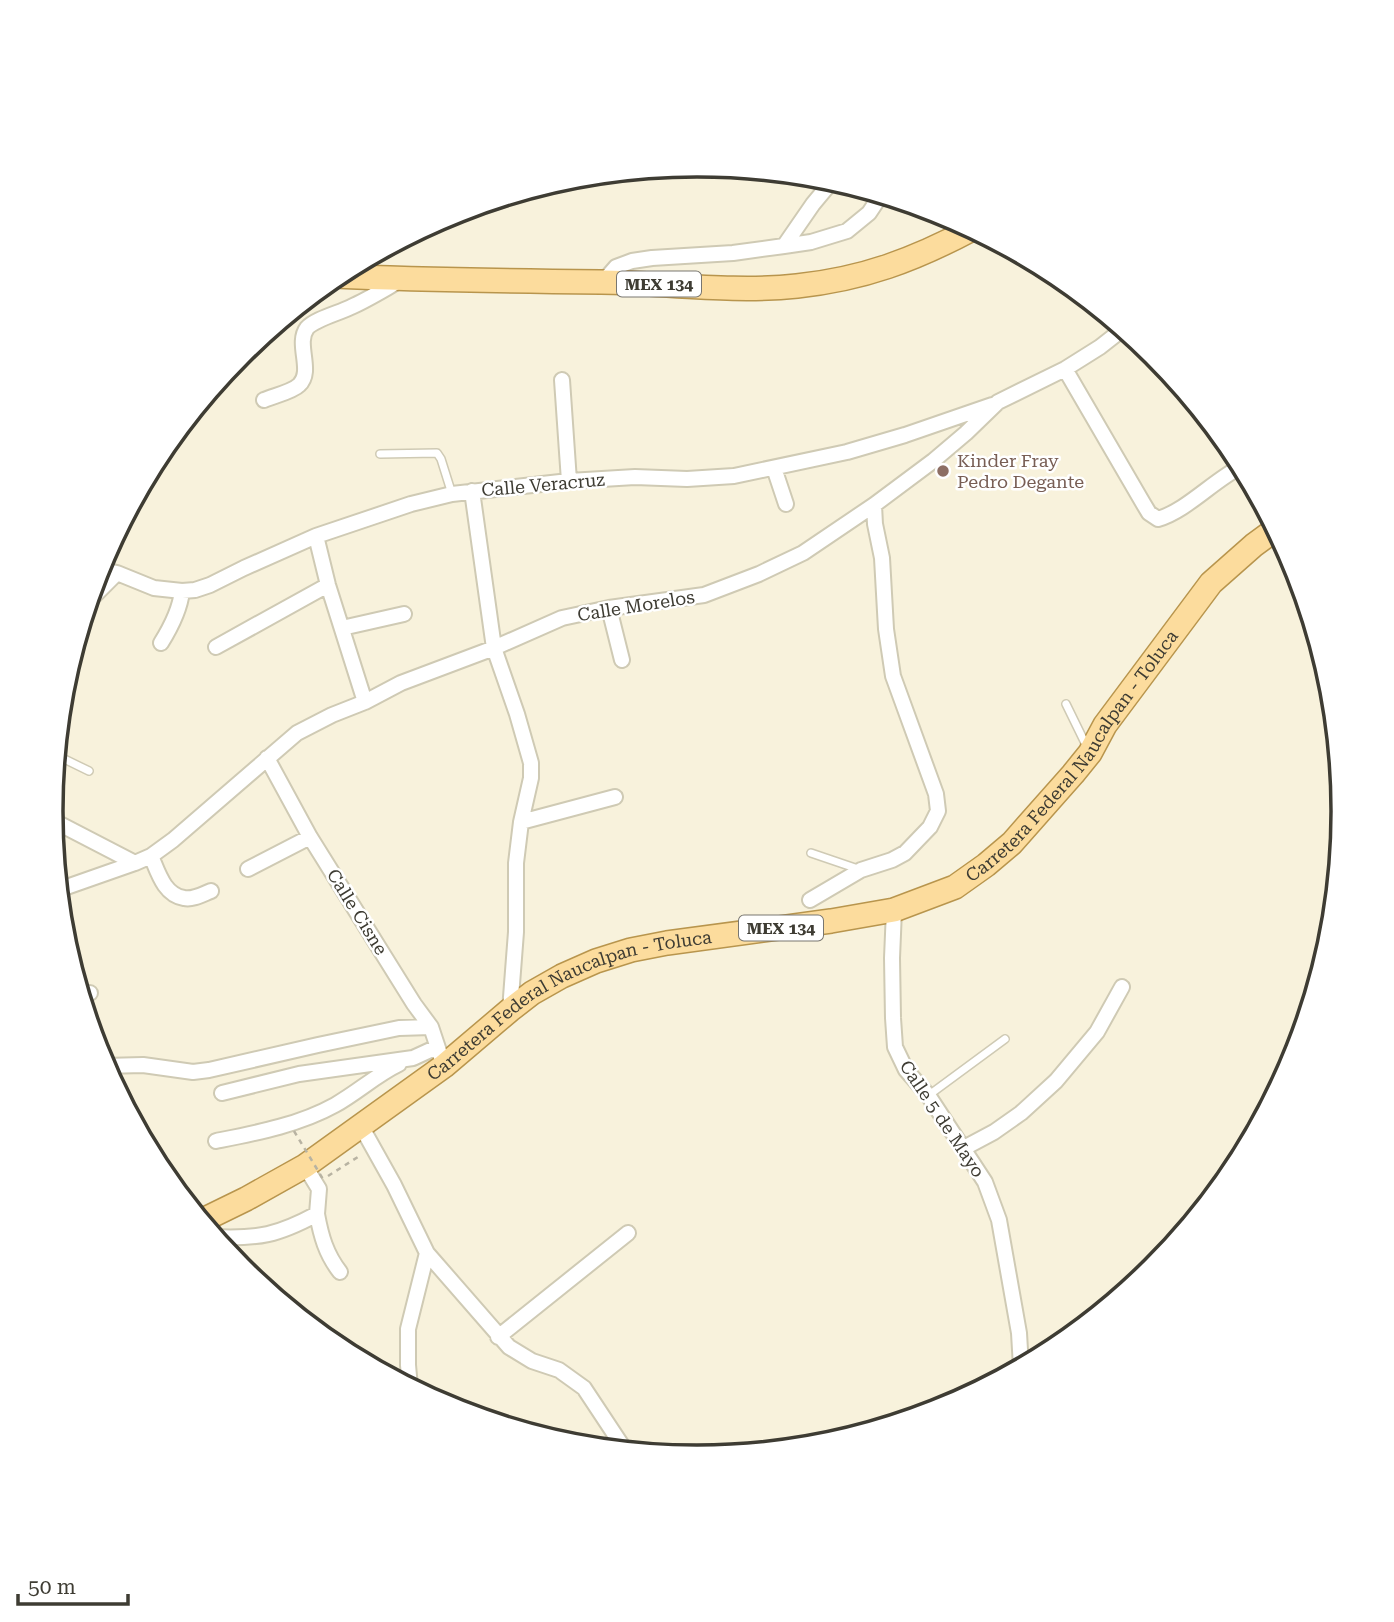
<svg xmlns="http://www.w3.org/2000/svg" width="1394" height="1622" viewBox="0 0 1394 1622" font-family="'Roboto Serif',serif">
	<rect width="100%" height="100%" fill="#f8f2dc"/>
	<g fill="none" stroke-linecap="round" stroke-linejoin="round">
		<defs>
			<path id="lane" d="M380,454l57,-1 4,6 11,35
				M1066,704l22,45
				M56,755l33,16
				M811,853l50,17
				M929,1095l76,-56"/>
			<path id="street" d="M784,246l29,-42 20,-24
				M603,282l13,-15 16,-6 20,-3 81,-5 51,-7 27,-4 36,-11 22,-18 12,-18
				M1065,369l78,134 6,10 9,6c28,-8 56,-39 84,-53
				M562,380l7,101
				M264,400c9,-4 28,-8 35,-15 15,-14 -4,-41 8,-57 8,-9 32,-15 44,-21 16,-7 32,-17 48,-26
				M774,468l12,36
				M472,491l22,157 23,66 14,49v15l-10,44 -5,41v69l-6,78
				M316,536l12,49 37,117
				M98,569l19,4 37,15 28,3 13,-1 15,-5 34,-17 72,-32 95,-32 41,-10 117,-13 66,-4 52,2 47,-3 113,-24 58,-17 87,-30
				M88,602l29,-29
				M609,608l13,52
				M342,628l62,-14
				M161,643c10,-16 19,-33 21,-52
				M216,647l112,-62
				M267,758l43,79 104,167 17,23 13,39
				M52,820l83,43
				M521,822l94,-25
				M151,856c7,16 13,39 33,42 9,2 19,-4 27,-7
				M248,869l62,-32
				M58,890l77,-27 16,-7 22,-16 124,-107 35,-18 33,-13 36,-19 93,-35 68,-30 47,-10 95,-13 55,-21 44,-21 71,-48 59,-44 33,-28 32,-31 67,-33 35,-22 23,-18
				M810,900l51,-30 31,-10 13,-7 25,-26 8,-16 -2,-17 -43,-118 -7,-47 -4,-71 -7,-34 -1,-19
				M894,910l-2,48 1,60 2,29 11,23 22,25 57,87 14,38 20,113 2,34
				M80,993h10
				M104,1066l39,-1 50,7 16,-2 109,-25 81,-17 32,-1
				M222,1093l77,-19 114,-16 24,-11
				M361,1126l33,59 33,68 82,94 23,14 27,9 25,18 41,62
				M216,1141c40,-8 83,-16 119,-36 23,-13 41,-30 64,-41
				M964,1148l30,-16 27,-19 35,-32 41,-49 25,-45
				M317,1214c4,22 9,40 23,58
				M214,1237c45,2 64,-2 103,-23l2,-25 -14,-23
				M498,1337l130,-104
				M410,1387l-2,-22v-36l19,-76"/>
			<g id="primary">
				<path d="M335,276c89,4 177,5 266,6 63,1 133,11 196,4 66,-7 117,-26 175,-57"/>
				<path id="s1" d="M201,1221l45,-22 59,-33 139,-100 66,-56 22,-17 30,-17 34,-15 35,-11 36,-7 164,-22 63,-11 61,-23 31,-22 26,-22 61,-69 17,-21 15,-28 106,-142 43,-38 15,-11 8,-3"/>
			</g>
		</defs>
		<use href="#lane" stroke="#cfcab4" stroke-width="10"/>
		<use href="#street" stroke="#cfcab4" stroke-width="18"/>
		<use href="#primary" stroke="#b8954d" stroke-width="26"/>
		<path stroke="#b8b3a2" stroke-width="2.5" stroke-dasharray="5 5" stroke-linecap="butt" d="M328,1176l33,-21"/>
		<use href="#lane" stroke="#fff" stroke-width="7"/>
		<use href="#street" stroke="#fff" stroke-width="14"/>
		<use href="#primary" stroke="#fcdc9d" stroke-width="23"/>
		<path stroke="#b8b3a2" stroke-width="2.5" stroke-dasharray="5 5" stroke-linecap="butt" d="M294,1131l29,48"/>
	</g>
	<circle fill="#8d6e63" stroke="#fff" stroke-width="2.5" cx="943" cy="471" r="7"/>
	<g text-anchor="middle" stroke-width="5" stroke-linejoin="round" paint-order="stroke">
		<g fill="#fff" stroke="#787670" stroke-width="2">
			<rect x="617" y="271.5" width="84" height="25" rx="5"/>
			<rect x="739" y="915.5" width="84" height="25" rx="5"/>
		</g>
		<g font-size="16" font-weight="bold" fill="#3e3c33">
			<text x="659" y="290">MEX 134</text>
			<text x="781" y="934">MEX 134</text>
		</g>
		<g font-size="18" fill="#785e54" stroke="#fff" text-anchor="start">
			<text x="957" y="467">Kinder Fray<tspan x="957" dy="21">Pedro Degante</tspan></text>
		</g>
		<g font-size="18" fill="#3e3c33" stroke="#fff">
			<text transform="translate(543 485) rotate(-5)" y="6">Calle Veracruz</text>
			<text transform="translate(636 606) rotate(-9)" y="6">Calle Morelos</text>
			<text dy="6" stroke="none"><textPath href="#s1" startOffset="1020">Carretera Federal Naucalpan - Toluca</textPath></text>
			<text transform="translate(357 912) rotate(58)" y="6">Calle Cisne</text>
			<text dy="6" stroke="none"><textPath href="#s1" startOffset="432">Carretera Federal Naucalpan - Toluca</textPath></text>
			<text transform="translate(942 1119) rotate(56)" y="6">Calle 5 de Mayo</text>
		</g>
	</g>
	<path d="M0 0H1394V1622H0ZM63 811a634 634 0 1 1 1268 0a634 634 0 1 1-1268 0Z" fill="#fff" fill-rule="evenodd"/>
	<path fill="none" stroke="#3e3c33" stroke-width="3.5" d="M63 811a634 634 0 1 1 1268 0a634 634 0 1 1-1268 0Z"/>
	<path d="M18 1594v10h110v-10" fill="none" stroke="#3e3c33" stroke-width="3.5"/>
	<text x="28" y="1594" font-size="21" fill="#3e3c33" stroke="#ffffff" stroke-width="5" paint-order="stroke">50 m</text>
</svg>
